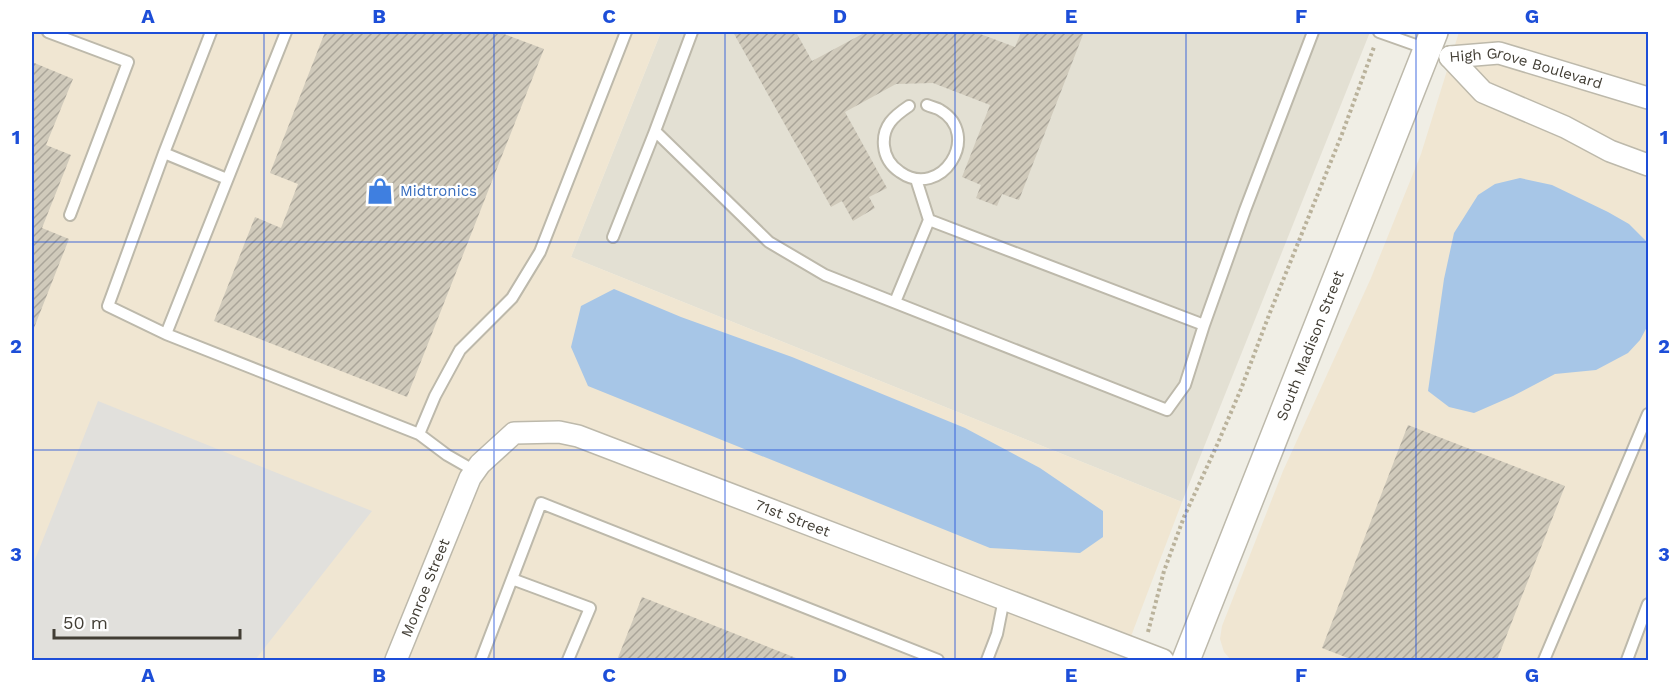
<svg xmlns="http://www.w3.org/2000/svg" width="1680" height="692" viewBox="0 0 1680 692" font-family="'Work Sans',sans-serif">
	<defs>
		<pattern id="building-hatch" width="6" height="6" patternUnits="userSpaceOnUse" patternTransform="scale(1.5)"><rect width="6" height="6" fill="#d0cabb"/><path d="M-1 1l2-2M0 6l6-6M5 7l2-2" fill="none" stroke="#aaa599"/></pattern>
	</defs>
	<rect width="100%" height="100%" fill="#f0eee5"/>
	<path fill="#e3e0d3" d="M661,32h709l-188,470 -611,-245z"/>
	<path fill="#f0e6d2" d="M32,32h629l-90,225 611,245 -60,158h-1090z
		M1459,32h189v628h-417l-7,-8 -4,-13 2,-13 61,-155 88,-193 50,-124z"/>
	<path fill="#e1e0dc" d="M98,401l274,110 -117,149h-223v-93z"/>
	<path fill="#a7c6e7" d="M1520,178l32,7 56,27 21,12 19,19v82l-8,15 -12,13 -32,17 -41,4 -42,22 -39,17 -25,-6 -21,-16 16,-112 10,-46 24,-38 17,-11z
		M614,289l67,28 111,40 173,71 75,40 63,43v26l-23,16 -90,-5 -402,-162 -17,-39 10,-41z"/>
	<path fill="url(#building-hatch)" d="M325,32h174l45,17 -137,348 -193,-76 41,-104 26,11 17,-44 -28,-11z
		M733,32h63l16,29 54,-29h109l40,15 6,-15h63l-65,168 -17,-6 -5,12 -21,-8 5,-13 -19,-8 28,-72 -57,-22 -37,1 -51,28 42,76 -18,9 6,11 -22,13 -11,-20 -11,6z
		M32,62l41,17 -27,66 25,10 -29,73 27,11 -37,94z
		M1408,425l157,61 -68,174h-144l-31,-12z
		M642,597l159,63h-184z"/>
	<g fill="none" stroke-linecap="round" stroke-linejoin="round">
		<defs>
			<path id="service" d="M48,32l80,30 -58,153
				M211,32l-47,121 -56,153 58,28 253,100 28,21 28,16
				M692,32l-37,99 114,111 56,33 342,135 18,-25 19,-60 41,-115 68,-178
				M1379,32l48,17
				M909,106c-15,10 -27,20 -25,40 1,11 7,20 16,26 41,29 83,-37 40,-62 -3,-2 -9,-3 -13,-5
				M164,153l63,26
				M916,179l13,41
				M613,237l42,-106
				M895,302l34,-82 275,105
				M166,334l120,-302
				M419,434l16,-38 25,-46 52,-52 28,-46 86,-220
				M512,579l78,29 -22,52
				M481,660l60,-157 397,157
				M987,660l10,-26 7,-35
				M1544,660l104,-246
				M1627,660l21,-56"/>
			<g id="minor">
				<path d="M1450,57l33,35 82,35 45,24 38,14"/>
				<path id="s1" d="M1450,57l49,-4 149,45"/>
				<path id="s2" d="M396,660l74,-182 10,-14 34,-31 45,-1 19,4 585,224"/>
			</g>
			<g id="tertiary">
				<path id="s3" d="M1186,660l248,-628"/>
			</g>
		</defs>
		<use href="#service" stroke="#bdb9ab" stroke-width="14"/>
		<use href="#minor" stroke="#bdb9ab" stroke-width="24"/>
		<use href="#tertiary" stroke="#bdb9ab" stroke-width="30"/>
		<path stroke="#bab29b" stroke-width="4" stroke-dasharray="3 3" stroke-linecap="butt" d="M1148,632l16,-61 20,-54 33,-72 24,-56 28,-74 73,-181 32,-87"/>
		<use href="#service" stroke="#fff" stroke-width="10"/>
		<use href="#minor" stroke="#fff" stroke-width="21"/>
		<use href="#tertiary" stroke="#fff" stroke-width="27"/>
	</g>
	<path fill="none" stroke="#1d4ed8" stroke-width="1.5" stroke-opacity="0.55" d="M264,32v628M494,32v628M725,32v628M955,32v628M1186,32v628M1416,32v628M32,242h1616M32,450h1616"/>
	<defs>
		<symbol id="shop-bare" viewBox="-9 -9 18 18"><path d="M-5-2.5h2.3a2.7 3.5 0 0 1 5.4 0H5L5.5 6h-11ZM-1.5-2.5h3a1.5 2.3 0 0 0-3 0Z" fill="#3f7fe0" stroke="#fff" stroke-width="2.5" paint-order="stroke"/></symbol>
	</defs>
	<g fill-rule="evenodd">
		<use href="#shop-bare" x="361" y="172" width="38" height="38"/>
	</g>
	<g text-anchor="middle" stroke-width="4.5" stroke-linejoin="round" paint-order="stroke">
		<g font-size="15" fill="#423e35" stroke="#fff">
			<text dy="5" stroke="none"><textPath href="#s1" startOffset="78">High Grove Boulevard</textPath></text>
			<text dy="5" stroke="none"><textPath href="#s3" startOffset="338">South Madison Street</textPath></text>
			<text dy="5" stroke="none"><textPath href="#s2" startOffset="554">71st Street</textPath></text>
			<text dy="5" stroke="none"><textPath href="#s2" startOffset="78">Monroe Street</textPath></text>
		</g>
		<g font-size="15" fill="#366cbe" stroke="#fff" text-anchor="start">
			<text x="400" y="196">Midtronics</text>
		</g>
	</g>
	<rect width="1680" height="692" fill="none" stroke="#ffffff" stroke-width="66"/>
	<path d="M54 629v9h186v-9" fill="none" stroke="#423e35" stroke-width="3"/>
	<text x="63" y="629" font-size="18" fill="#423e35" stroke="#ffffff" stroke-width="4.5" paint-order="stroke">50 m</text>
	<rect x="33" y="33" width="1614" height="626" fill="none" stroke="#1d4ed8" stroke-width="2"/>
	<g font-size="20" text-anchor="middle" font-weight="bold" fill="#1d4ed8">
		<text x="148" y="23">A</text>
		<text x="379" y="23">B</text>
		<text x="609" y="23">C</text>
		<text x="840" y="23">D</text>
		<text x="1071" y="23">E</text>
		<text x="1301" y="23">F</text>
		<text x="1532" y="23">G</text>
		<text x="16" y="144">1</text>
		<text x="1664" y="144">1</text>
		<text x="16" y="353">2</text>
		<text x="1664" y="353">2</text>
		<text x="16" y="561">3</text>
		<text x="1664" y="561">3</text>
		<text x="148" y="682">A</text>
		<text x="379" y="682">B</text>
		<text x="609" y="682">C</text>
		<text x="840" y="682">D</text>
		<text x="1071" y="682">E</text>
		<text x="1301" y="682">F</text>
		<text x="1532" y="682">G</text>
	</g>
</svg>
